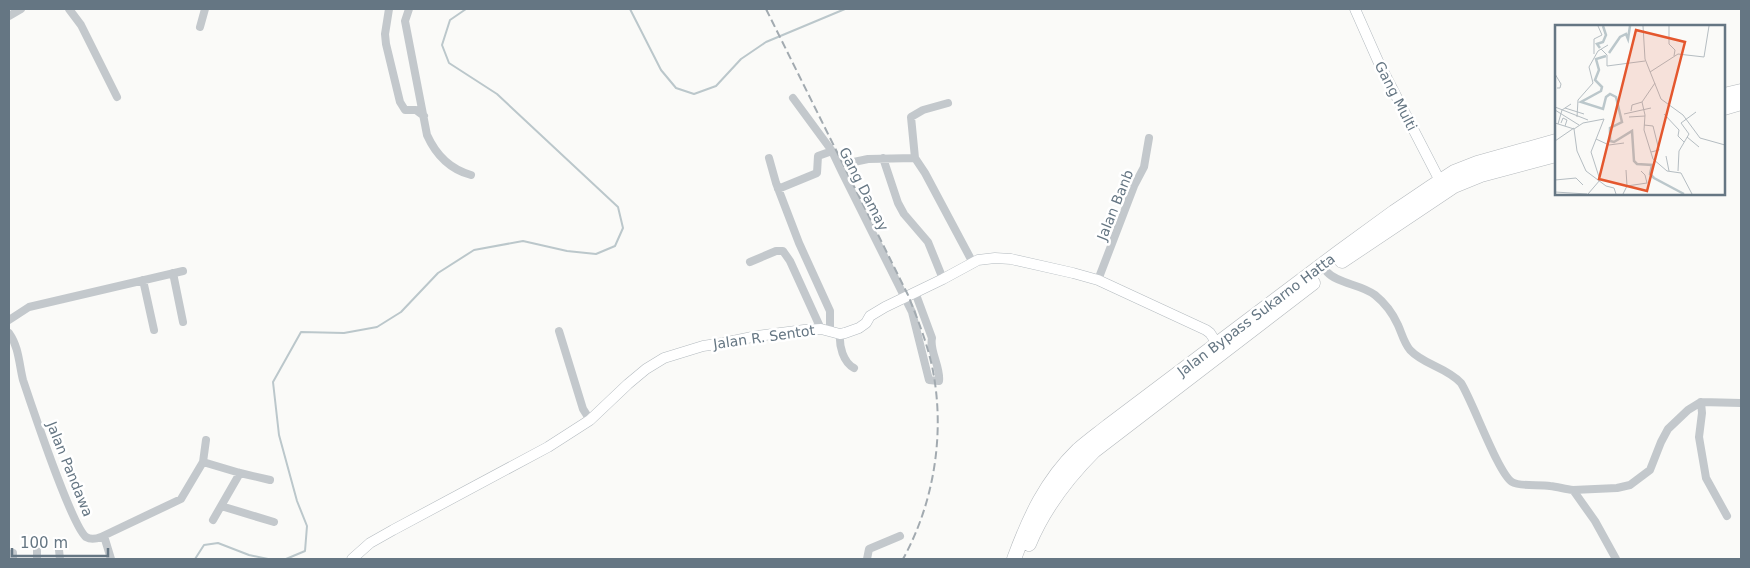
<svg xmlns="http://www.w3.org/2000/svg" width="1750" height="568" viewBox="0 0 1750 568" font-family="'DejaVu Sans',sans-serif">
	<rect width="100%" height="100%" fill="#fafaf8"/>
	<g fill="none" stroke-linecap="round" stroke-linejoin="round">
		<path stroke="#bbc7cb" stroke-width="2" d="M630,9l31,61 15,18 18,6 22,-8 25,-27 25,-17 79,-33
			M195,559l9,-14 14,-2 31,12 19,4
			M286,559l19,-8 2,-25 -10,-25 -18,-66 -6,-53 28,-50 43,1 33,-6 24,-15 37,-39 36,-23 49,-9 44,10 29,3 19,-8 8,-18 -5,-21 -121,-113 -48,-31 -7,-18 8,-25 16,-11"/>
		<defs>
			<path id="secondary" d="M1355,9l23,52 62,120
				M352,559l18,-16 23,-13 155,-83 42,-27 38,-36 18,-15 18,-11 39,-12 20,-3 34,-7 47,-6 17,-1 19,5 5,-1 14,-5 7,-5 4,-7 15,-9 58,-28 35,-19 17,-2 16,1 62,14 25,7 108,50 4,3 10,15"/>
			<path id="highway" d="M1724,95l17,-4
				M1724,108l17,-5
				M1342,261l112,-75 27,-11 75,-20
				M1029,544c15,-36 37,-65 65,-93l219,-168
				M1014,559c15,-41 32,-78 64,-109 9,-8 20,-16 30,-24l231,-174 55,-40 37,-25 23,-15 23,-9 79,-22"/>
		</defs>
		<use href="#secondary" stroke="#b3babf" stroke-width="11"/>
		<use href="#highway" stroke="#b4b9bd" stroke-width="15"/>
		<path stroke="#c3c8cc" stroke-width="8" d="M69,9l12,16 36,72
			M389,9l-4,25 1,10 14,58 5,8h11l8,6
			M409,9l-4,12 22,114c9,20 22,34 44,40
			M9,16l12,-7
			M200,27l5,-18
			M793,98l39,53 10,21 70,140 17,68 10,1c2,-13 -10,-31 -7,-43l-17,-46
			M769,158l7,25 23,60 31,68v20
			M883,158l15,45 6,11 24,28 15,37
			M915,158l-4,-41 12,-7 25,-7
			M849,163l19,-4 47,-1 10,15 48,90
			M778,189l39,-16 1,-17 14,-5
			M750,262l26,-11h7l7,10 31,68
			M1327,272c11,12 34,12 48,23 10,8 18,19 23,30 4,9 6,18 12,25 14,15 36,17 51,33 12,19 37,90 51,99 8,5 28,2 38,4 8,1 15,3 23,4l22,31 21,38
			M173,273l10,49
			M143,280l11,50
			M1098,280l36,-94 10,-19 5,-29
			M9,320l20,-13 154,-36
			M559,331l24,78 7,11
			M9,333c10,14 10,31 14,47 8,24 49,146 63,157 5,3 10,2 15,0l80,-38 22,-37 3,-22
			M840,334c-1,12 3,28 14,34
			M1701,402l1,11 -3,24 7,41 21,38
			M203,462l37,11 30,7
			M1573,490l44,-2 13,-3 20,-15 11,-28 7,-13 20,-19 13,-8 40,1
			M221,506l53,16
			M213,520l27,-47
			M104,536l7,23
			M59,550l1,9
			M37,551v8
			M13,553v6
			M867,559l2,-10 31,-13"/>
		<use href="#secondary" stroke="#fff" stroke-width="10"/>
		<use href="#highway" stroke="#fff" stroke-width="14"/>
		<path stroke="#a2aab0" stroke-width="2" stroke-dasharray="8 4" stroke-linecap="butt" d="M766,9l142,286c10,25 20,50 25,76 12,63 1,132 -30,188"/>
	</g>
	<g text-anchor="middle" stroke-width="5" stroke-linejoin="round" paint-order="stroke">
		<g font-size="14" fill="#657683" stroke="#fff">
			<text transform="translate(1396 96) rotate(63)" y="5">Gang Multi</text>
			<text transform="translate(864 189) rotate(63)" y="5">Gang Damay</text>
			<text transform="translate(1115 205) rotate(-68)" y="5">Jalan Banb</text>
			<text transform="translate(1256 315) rotate(-37)" y="5">Jalan Bypass Sukarno Hatta</text>
			<text transform="translate(764 337) rotate(-8)" y="5">Jalan R. Sentot</text>
			<text transform="translate(70 469) rotate(68)" y="5">Jalan Pandawa</text>
		</g>
	</g>
	<g transform="translate(1555 25)">
		<rect width="170" height="170" fill="#fafaf8"/>
		<path fill="none" stroke="#bbc7cb" stroke-width="2.5" d="M45,23l-3,-4 6,-2 3,-7 -3,-9M54,28l11,-16 6,-3 2,5 2,-13M51,31l-10,3 3,11 -4,10 7,7 -1,4 -20,11 22,7 3,-12 4,-3 6,3 6,25 -12,6v13l4,1 18,-11 2,30 3,3 15,1 -2,9 4,4 30,16"/>
		<path fill="none" stroke="#b5bdc2" stroke-width="1" d="M88,1l2,33 16,40 22,16 17,23 25,7M114,1v18l6,6 -1,6M46,24l6,6v11l38,-5M39,29v-15l8,-4 -4,-9M95,47l28,-18 26,3 5,-31M0,49l6,10 -1,4h-3M100,58l-13,19 3,13 -1,15 9,29 14,12 14,2 11,21M0,82l33,13M10,83l19,6M0,85l24,15M76,86l1,-6 10,-3M69,89l27,-6M109,89l15,16 -1,6 6,6M22,92l1,-17 15,-17 -4,-16 9,-16 10,-6M74,92l16,-1M0,98l19,6 3,22 9,20 20,15 8,2 2,6M6,98l2,-5 4,2 -2,6M3,99l4,-14 9,-6M89,100l9,1 6,24 -8,2M19,104l9,-6 21,-4 -13,33 9,28 -12,14M132,112l12,10M41,114l13,6 15,-2M0,116l19,-13M111,131l3,15M71,145l1,16M123,146l1,-20 10,-17 -8,-11 15,-11M0,155l21,-2 7,7M0,167l32,2M68,169l4,-8 20,-3 -2,-8 -4,-4"/>
		<path fill="#e4572e" fill-opacity="0.15" stroke="#e4572e" stroke-width="2.5" d="M81,5l49,12 -38,149 -48,-12z"/>
		<rect width="170" height="170" fill="none" stroke="#657683" stroke-width="2.5"/>
	</g>
	<rect width="1750" height="568" fill="none" stroke="#657683" stroke-width="20"/>
	<path d="M12 548v8h96v-8" fill="none" stroke="#657683" stroke-width="2.5"/>
	<text x="20" y="548" font-size="15" fill="#657683" stroke="#ffffff" stroke-width="4" paint-order="stroke">100 m</text>
</svg>
